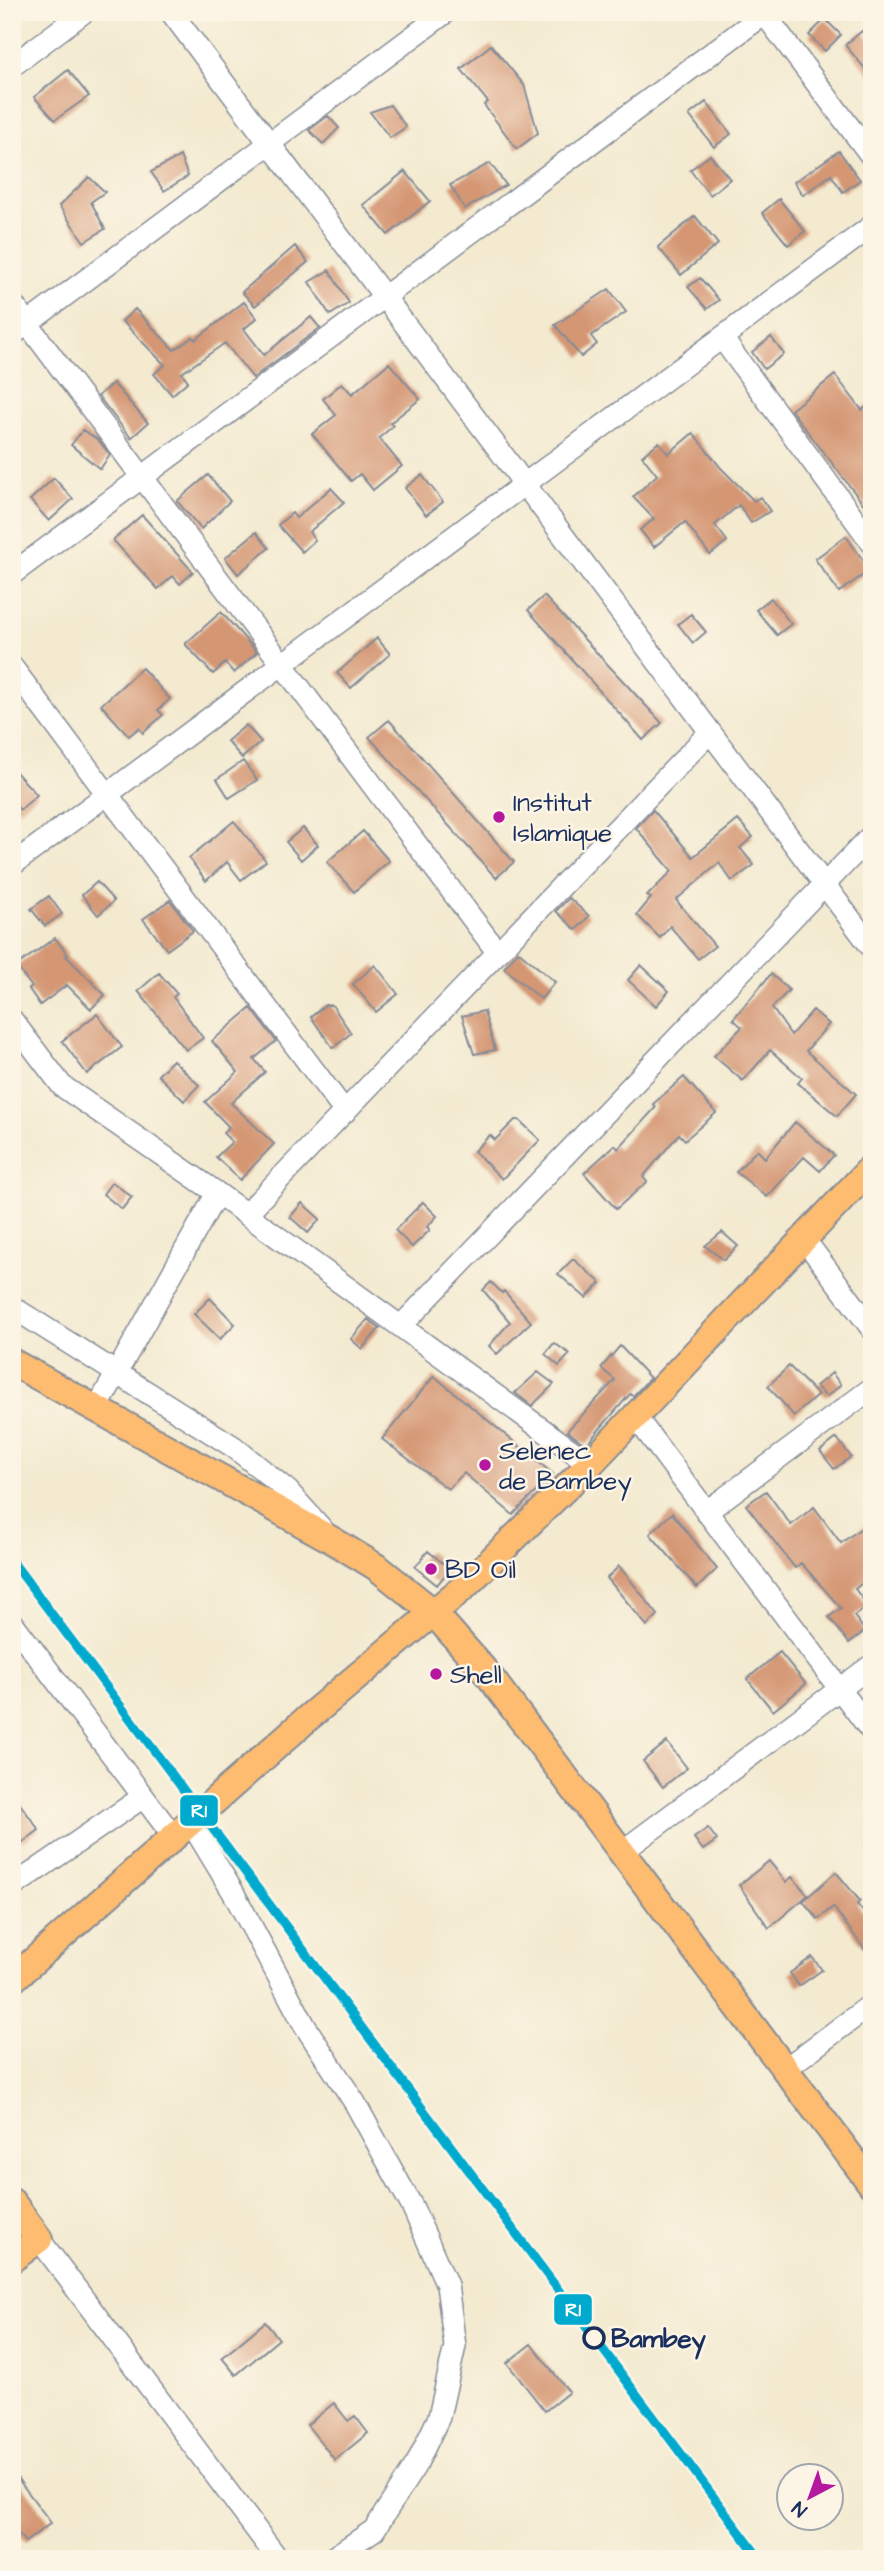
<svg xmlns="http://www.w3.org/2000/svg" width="884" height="2571" viewBox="0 0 884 2571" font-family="'Architects Daughter',sans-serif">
	<rect width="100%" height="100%" fill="#fcf5e5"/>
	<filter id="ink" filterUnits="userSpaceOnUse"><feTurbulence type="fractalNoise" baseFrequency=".0143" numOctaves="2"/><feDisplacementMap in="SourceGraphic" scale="14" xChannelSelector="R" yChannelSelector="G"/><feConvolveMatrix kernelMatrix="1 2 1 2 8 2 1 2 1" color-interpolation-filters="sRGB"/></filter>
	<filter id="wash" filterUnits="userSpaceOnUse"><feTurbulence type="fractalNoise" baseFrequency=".00686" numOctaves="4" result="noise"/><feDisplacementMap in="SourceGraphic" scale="28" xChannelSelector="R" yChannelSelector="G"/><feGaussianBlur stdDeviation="1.57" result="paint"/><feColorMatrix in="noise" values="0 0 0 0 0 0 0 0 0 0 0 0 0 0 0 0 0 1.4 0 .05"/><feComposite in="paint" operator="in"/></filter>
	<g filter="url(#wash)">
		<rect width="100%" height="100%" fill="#f3ead0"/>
		<g id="blocks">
			<path fill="#d49673" d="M825,19l16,16 -16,16 -16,-16z
				M862,31l10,11v35l-27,-32z
				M491,45l33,40 14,48 -21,16 -33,-44 4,-3 -27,-33z
				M68,70l21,26 -34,24 -21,-23z
				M706,102l25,32 -17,13 -25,-32z
				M390,105l16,22 -16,11 -20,-26z
				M328,116l11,12 -16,16 -14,-14z
				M839,151l21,29 -17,12 -12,-17 -28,20 -9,-13z
				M710,155l20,24 -20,16 -20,-25z
				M180,156l8,20 -24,15 -13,-19z
				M490,163l16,22 -41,24 -15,-24z
				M405,171l25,30 -42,34 -25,-30z
				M89,177l16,15 -14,10 14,27 -21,13 -25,-36z
				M779,199l26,32 -17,14 -26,-32z
				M695,216l23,28 -37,31 -23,-28z
				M295,246l13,16 -53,44 -13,-14z
				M329,270l20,33 -19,12 -21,-33z
				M700,278l19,22 -12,9 -19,-22z
				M609,289l17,23 -35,24 6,8 -16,13 -26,-32z
				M244,302l13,16 -13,11 20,26 47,-38 9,11 -67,50 -28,-35 -43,30 6,8 -16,14 -18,-21 11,-9 -43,-44 13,-12 39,41 19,-13 2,3z
				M771,337l13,17 -20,15 -12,-17z
				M389,363l31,36 -30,24 3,3 -14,12 23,28 -29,24 -13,-16 -9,7 -39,-47 24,-19 -13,-16 19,-16 10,11z
				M835,375l27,35 10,-8v113l-81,-105z
				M113,383l35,40 -17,15 -33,-42z
				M83,430l15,10 12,15 -10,14 -29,-24z
				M693,433l28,35 33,33 6,-4 10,14 -19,12 -12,-18 -24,20 12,16 -17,14 -25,-33 -31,25 -14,-17 14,-11 -21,-22 24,-22 -15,-19 17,-14 9,12z
				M208,475l22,26 -29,28 -24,-28z
				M422,475l21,27 -17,13 -21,-27z
				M54,478l19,21 -24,22 -19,-21z
				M331,488l13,14 -35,30 6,8 -13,12 -24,-27 14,-12 4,5z
				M142,515l51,57 -13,12 -7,-8 -15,13 -45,-49z
				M256,532l13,16 -31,26 -13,-16z
				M846,536l24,34 -31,22 -24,-33z
				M544,596l118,127 -19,17 -115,-130z
				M771,598l20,26 -14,11 -21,-25z
				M221,612l36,40 -23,21 -9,-10 -12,11 -28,-30z
				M691,614l15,18 -13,11 -15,-19z
				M377,638l13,16 -39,34 -14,-15z
				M142,668l28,31 -12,11 5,5 -20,18 -4,-5 -10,8 -28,-31z
				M389,720l125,142 -18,16 -127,-141z
				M246,725l15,17 -19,16 -15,-17z
				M243,761l14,19 -28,18 -12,-19z
				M12,768l25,27 -17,15 -8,-8z
				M653,810l40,47 45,-37 15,17 -13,11 14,17 -22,16 -13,-18 -43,37 39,46 -17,13 -28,-33 -10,12 -23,-23 14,-17 -4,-2 25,-25 -36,-43z
				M234,821l32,40 -25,19 -14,-18 -21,19 -17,-23z
				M303,828l15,17 -17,15 -15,-18z
				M363,831l26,30 -35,31 -27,-30z
				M97,882l17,19 -16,14 -16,-20z
				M49,896l13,18 -17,12 -14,-17z
				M569,898l20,18 -13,14 -20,-19z
				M170,900l23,31 -26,19 -24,-31z
				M55,938l13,17 -2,1 39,39 -14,14 -24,-24 -27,20 -11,-16 3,-2 -16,-21z
				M518,951l37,31 -14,17 -37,-31z
				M375,965l23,29 -22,18 -23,-28z
				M641,965l28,26 -13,15 -28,-26z
				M159,973l18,21 -4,3 30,41 -17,12 -48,-59z
				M771,974l18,16 -17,18 19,27 22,-25 16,14 -23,27 50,43 -19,22 -39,-33 4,-5 -32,-28 -27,31 -29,-25 28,-29 -9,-8z
				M325,1005h7l19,28 -18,15 -22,-31z
				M251,1008l25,33 -22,18 11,13 -34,31 43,41 -34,36 -24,-23 16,-15 -9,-9 6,-6 -24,-25 33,-30 -26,-31z
				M484,1011l11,39 -21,4 -12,-38z
				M97,1014l25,33 -35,27 -25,-33z
				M173,1060l26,25 -15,16 -26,-26z
				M684,1077l32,36 -31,27 -6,-6 -36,43 4,5 -31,27 -32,-36 31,-28 3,4 38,-42 -3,-3z
				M515,1120h4l21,20 -38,39 -28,-28 16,-16 5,5z
				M795,1122l39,33 -14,16 -16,-14 -37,40 -31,-25 21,-22 8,8z
				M112,1182l20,15 -10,12 -19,-15z
				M423,1202l14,14 -10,11 3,3 -18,17 -17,-17z
				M302,1203l18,16 -12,14 -18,-16z
				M722,1232l16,14 -14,14 -19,-14z
				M573,1259l28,24 -15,15 -28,-24z
				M491,1282l11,11 2,-2 27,31 -34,32 -8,-8 21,-24 -27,-32z
				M210,1298l25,26 -15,15 -26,-25z
				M368,1319l12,9 -18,21 -11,-10z
				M554,1343l16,11 -11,12 -14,-12z
				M620,1346l30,32 -17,18 -3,-2 -44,51 -19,-14 48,-51 -14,-12z
				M789,1366l29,29 -24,21 -26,-30z
				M538,1372l16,12 -22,22 -17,-13z
				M832,1373l9,12 -15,12 -10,-11z
				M434,1376l119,98 -40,41 -49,-42 -16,16 -66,-50z
				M837,1438l14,19 -17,12 -14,-18z
				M766,1491l25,34 23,-18 27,36 31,-23v55l-17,14 13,17 -14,10 11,15 -16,12 -20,-26 12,-9 -40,-45 -6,5 -49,-63z
				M672,1513l45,56 -20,19 -47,-54z
				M428,1551l22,18 -13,16 -22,-18z
				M619,1566l39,49 -11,11 -40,-48z
				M780,1652l26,32 -33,27 -26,-32z
				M667,1742l20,26 -24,19 -20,-26z
				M12,1793l27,37 -16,12 -11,-15z
				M708,1828l9,12 -14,10 -9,-12z
				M769,1861l17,21 6,-5 16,18 -39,33 -30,-43z
				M836,1872l24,29 -3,3 15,19v36l-39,-52 -15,12 -15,-18z
				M812,1957l10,13 -23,16 -9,-13z
				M265,2322l14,17 -43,36 -14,-17z
				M531,2344l38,48 -24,19 -38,-48z
				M334,2403l14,18 7,-5 13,17 -33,27 -28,-35z
				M12,2471l39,52 -26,19 -13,-17z"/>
		</g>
	</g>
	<g filter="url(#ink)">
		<use href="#blocks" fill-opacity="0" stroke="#878c97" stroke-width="2"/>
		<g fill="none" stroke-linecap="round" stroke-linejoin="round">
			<defs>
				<path id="minor" d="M171,12l701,936
					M763,12l109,145
					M12,66l72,-54
					M12,303l486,650
					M12,335l434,-323
					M722,338l150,205
					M12,574l755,-562
					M12,667l333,445
					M12,865l860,-639
					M12,1020l50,66 155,107 373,271
					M246,1214l464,-482
					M804,1239l68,90
					M12,1307l222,140 54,44 35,39
					M401,1326l471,-491
					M96,1410l121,-217
					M635,1416l237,316
					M706,1512l166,-124
					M12,1622l161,214
					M190,1821l43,71 72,134 50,77 58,105 34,77 8,61 -16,71 -22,46 -43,67 -43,29
					M623,1851l249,-186
					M12,1887l131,-90
					M785,2069l87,-65
					M39,2239l239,320"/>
				<path id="major" d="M12,1362l320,178 46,28 55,44 57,65 382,508
					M12,1980l297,-263 156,-131 125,-122 282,-297
					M12,2202l27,37 -27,20"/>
			</defs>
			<use href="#minor" stroke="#878c97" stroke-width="24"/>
			<use href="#major" stroke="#878c97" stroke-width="30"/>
			<use href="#minor" stroke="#fff" stroke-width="21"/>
			<use href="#major" stroke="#fdbc70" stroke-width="26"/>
			<defs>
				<path id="rail-1" d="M12,1561l748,998"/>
			</defs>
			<use href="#rail-1" stroke="#fcf5e5" stroke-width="14"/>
			<use href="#rail-1" stroke="#00a9ce" stroke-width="9"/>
		</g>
	</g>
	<g fill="#b5179e" stroke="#fcf5e5" stroke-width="2.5">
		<circle cx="499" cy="817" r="7"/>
		<circle cx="485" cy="1465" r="7"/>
		<circle cx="431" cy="1569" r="7"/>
		<circle cx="436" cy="1674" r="7"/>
	</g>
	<circle fill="#fcf5e5" stroke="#1b2f5e" stroke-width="3.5" cx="594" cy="2338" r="10"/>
	<g text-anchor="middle" stroke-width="5" stroke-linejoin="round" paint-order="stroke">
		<g font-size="26" fill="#1b2f5e" stroke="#fcf5e5" text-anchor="start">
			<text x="513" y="811">Institut<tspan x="513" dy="30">Islamique</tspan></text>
			<text x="499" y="1459">Selenec<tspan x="499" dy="30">de Bambey</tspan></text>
			<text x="445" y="1578">BD Oil</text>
			<text x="450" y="1683">Shell</text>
		</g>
		<g font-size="26" font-weight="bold" fill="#1b2f5e" stroke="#fcf5e5" text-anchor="start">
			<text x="611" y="2347">Bambey</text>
		</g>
	</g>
	<g stroke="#fcf5e5" stroke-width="2.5">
		<rect x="179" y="1794" width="40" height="33" rx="7" fill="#00a9ce"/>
		<rect x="553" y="2293" width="40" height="33" rx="7" fill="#00a9ce"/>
	</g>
	<g font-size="19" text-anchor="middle" font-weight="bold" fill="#fff">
		<text x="199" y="1817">R1</text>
		<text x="573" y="2316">R1</text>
	</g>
	<rect width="884" height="2571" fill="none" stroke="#fcf5e5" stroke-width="42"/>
	<g transform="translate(810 2497) rotate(221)"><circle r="33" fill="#fcf5e5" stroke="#a2a6af" stroke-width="2"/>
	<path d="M0-5L12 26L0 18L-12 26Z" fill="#b5179e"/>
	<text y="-10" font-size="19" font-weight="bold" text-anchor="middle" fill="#1b2f5e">N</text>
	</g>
</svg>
